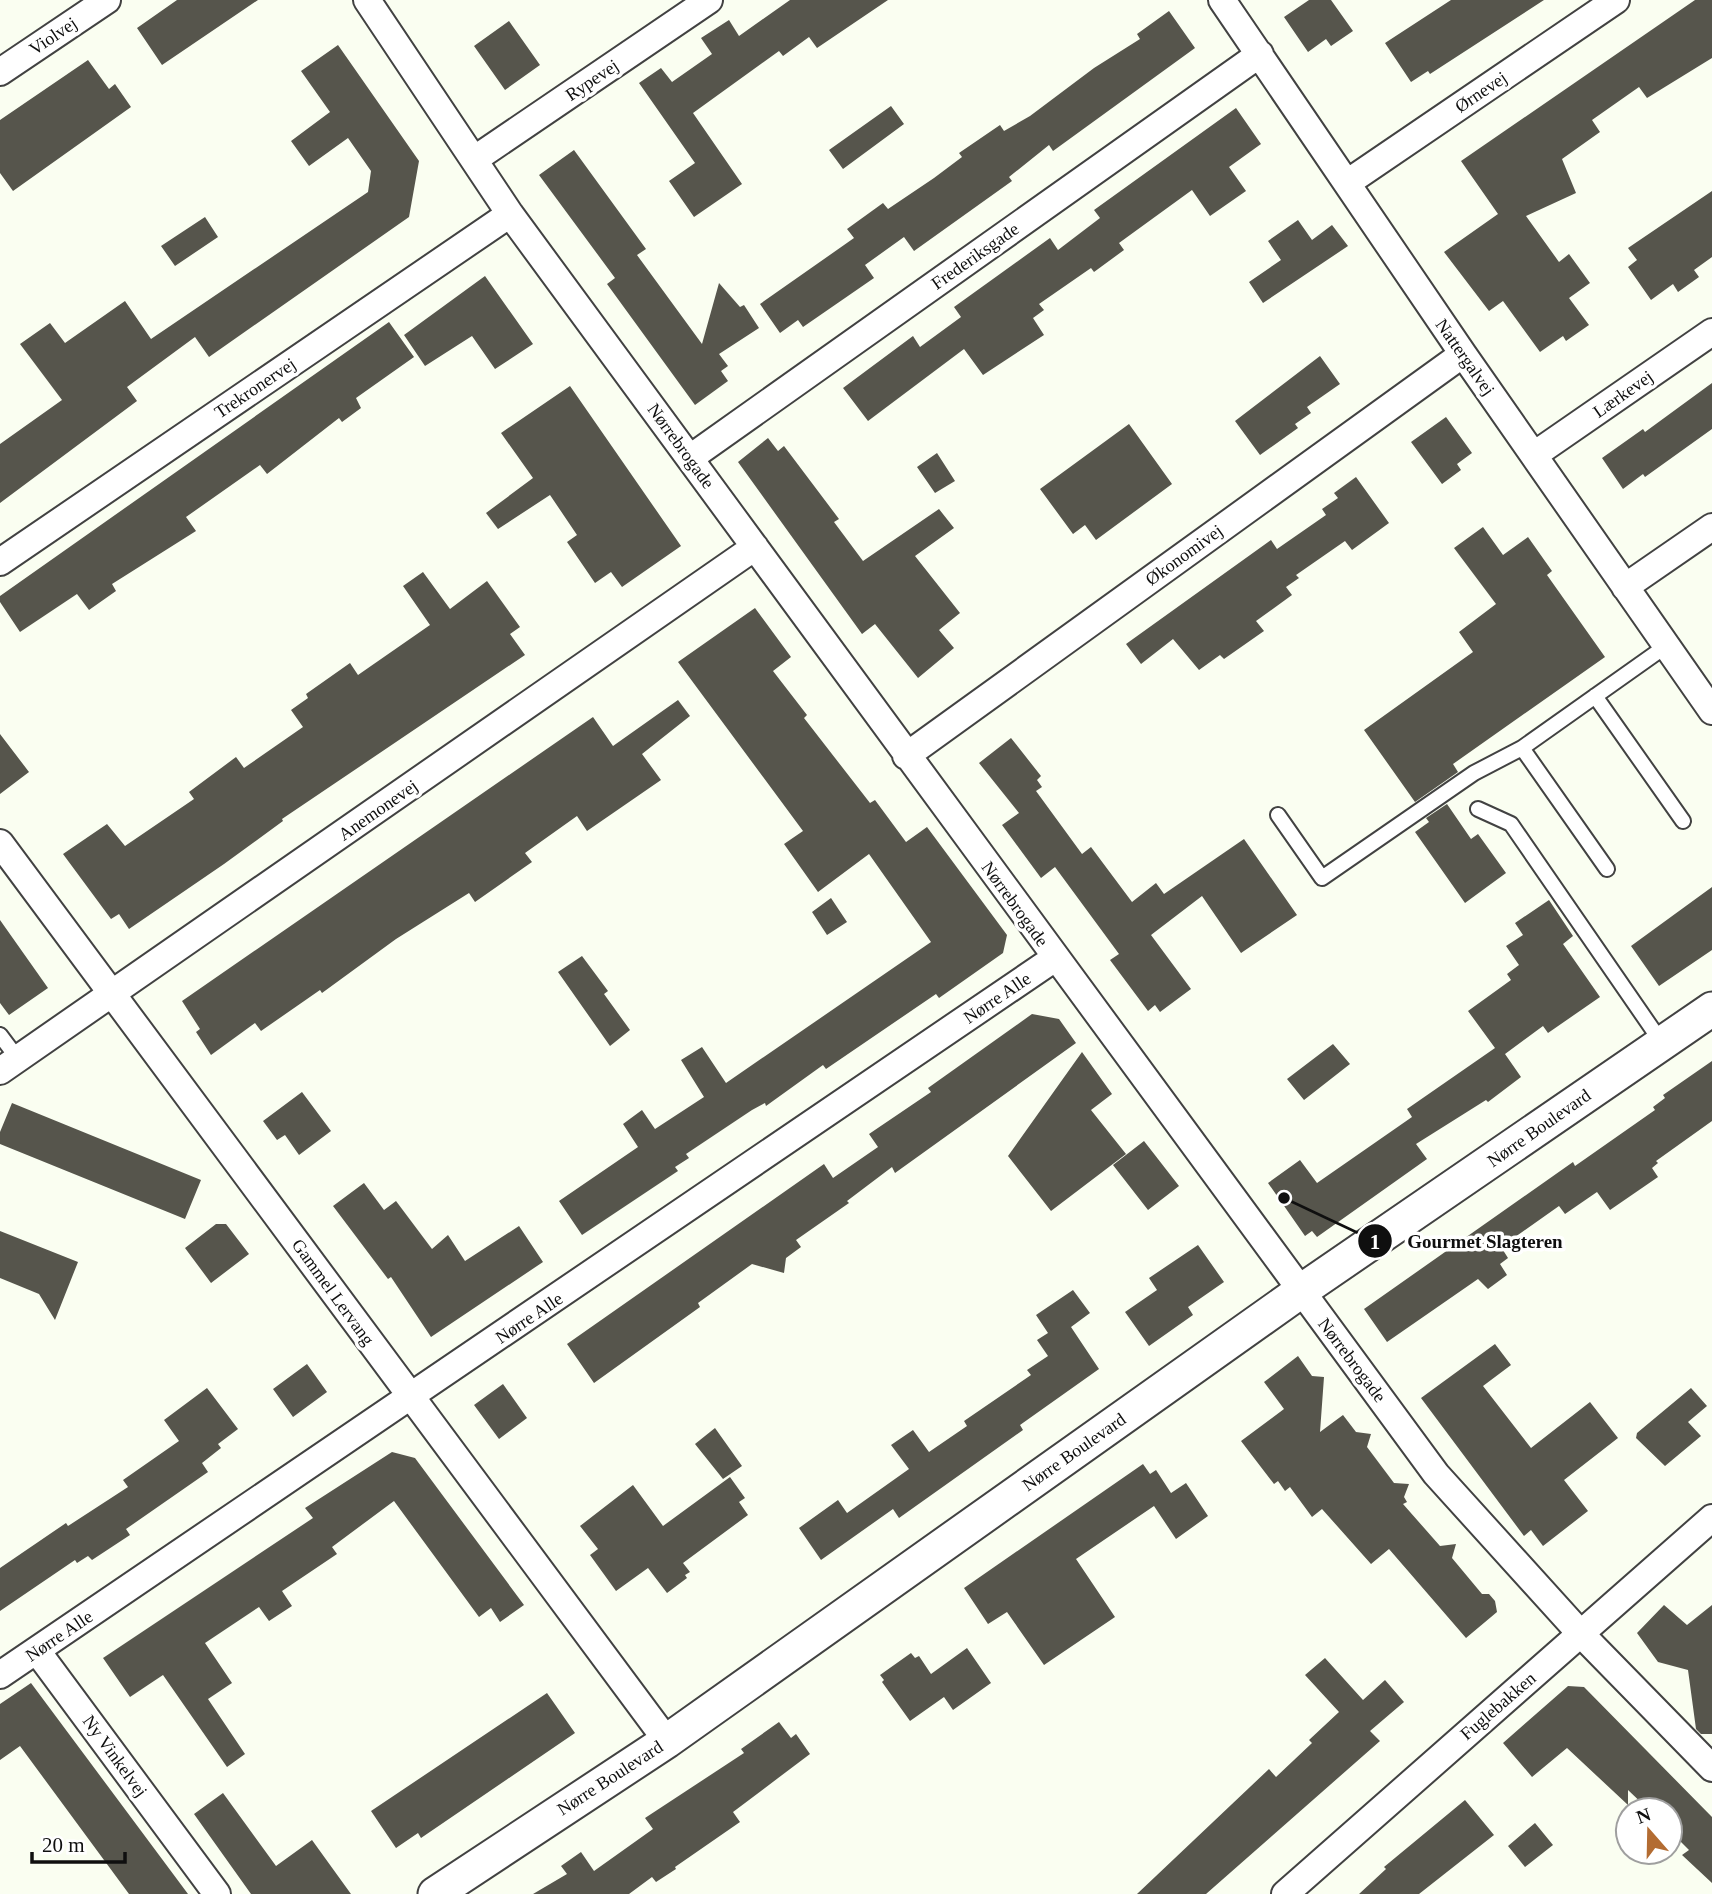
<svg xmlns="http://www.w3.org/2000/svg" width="1712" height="1894" viewBox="0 0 1712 1894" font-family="'Times New Roman',serif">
	<rect width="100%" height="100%" fill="#fafef1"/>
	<path fill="#56554c" d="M177,0h81l-96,65 -25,-37z
		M790,0h98l-71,48 -8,-11 -26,19 -4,-5 -86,62 49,71 -48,33 -25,-36 26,-18 -56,-80 22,-15 11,14 40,-28 -11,-16 28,-18 10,16z
		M1309,0h22l22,31 -22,15 -5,-7 -18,13 -24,-35z
		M1451,0h93l-114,74 -2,-3 -17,11 -26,-39z
		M1695,0h17v58l-65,40 -8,-11 -47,33 8,12 -38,27 14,34 -50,23 33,46 10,-8 21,29 -21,15 20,27 -23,16 -3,-5 -23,16 -37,-51 -14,10 -45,-59 54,-38 -37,-53z
		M1169,11l26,37 -142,103 -4,-6 -40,32 3,4 -98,70 -10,-14 -39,28 9,13 -71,49 -5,-7 -18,13 -20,-29 94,-66 -7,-9 36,-26 5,6 46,-31 28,-21 -3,-4 41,-28 4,6 26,-15 64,-48 46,-29 -3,-5z
		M509,21l31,44 -35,25 -31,-44z
		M338,45l81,116 -10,56 -200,140 -14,-20 -68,50 10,14 -137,102v-59l62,-44 -42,-56 30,-21 15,20 60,-42 26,38 217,-147 3,-21 -23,-33 -39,28 -18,-25 39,-29 -29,-41z
		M88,60l21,29 6,-5 16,23 -118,84 -13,-18v-53z
		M891,106l13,18 -61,45 -14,-19z
		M1236,108l25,36 -32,23 17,24 -36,25 -18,-26 -73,53 5,7 -30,22 -3,-4 -52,36 5,6 -11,8 11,17 -61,40 -19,-26 -96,72 -25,-33 70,-52 7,11 41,-30 -7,-10 96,-69 8,12 42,-32 -6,-8z
		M574,150l72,99 -9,6 65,89 17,-61 21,24 4,-2 15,23 -40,26 9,12 -7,5 7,10 -33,24 -88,-121 8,-6 -76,-103z
		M1712,191v66l-18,13 5,7 -21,15 -5,-8 -22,16 -23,-33 9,-7 -9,-12z
		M205,217l13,20 -43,29 -14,-20z
		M1298,220l14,20 20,-15 16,21 -85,57 -14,-21 32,-22 -13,-19z
		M485,276l48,68 -38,25 -23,-33 -47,30 -21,-31z
		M389,322l25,35 -58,41 5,10 -19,14 -3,-4 -72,56 -7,-9 -74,52 10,14 -84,53 4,7 -27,19 -12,-16 -57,38 -20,-30v-6z
		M1320,356l20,28 -33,23 4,6 -16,11 3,4 -38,27 -25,-34z
		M1712,383v46l-67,48 -2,-3 -20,15 -21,-31 41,-29 2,3z
		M570,386l111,160 -59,41 -11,-15 -16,11 -28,-41 10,-7 -27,-40 -52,34 -12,-16 47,-35 -32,-45z
		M1446,417l26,36 -15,11 4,6 -19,14 -31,-42z
		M1129,424l43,60 -76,56 -11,-15 -12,9 -33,-45z
		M768,438l10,13 6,-5 55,73 -5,3 29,39 76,-52 15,19 -39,28 45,57 -21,17 15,18 -36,30 -43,-54 -13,10 -124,-172z
		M937,453l18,28 -20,12 -18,-26z
		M1356,477l33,46 -37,27 -7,-9 -49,34 3,3 -13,9 6,8 -36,26 8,10 -40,28 -4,-4 -21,15 -26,-31 -32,25 -15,-20 145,-104 6,9 49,-34 -4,-6 16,-11 -4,-5z
		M1483,527l20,28 25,-18 24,34 -5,4 58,82 -152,107 5,8 -43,30 -51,-72 109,-78 -14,-20 37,-28 -42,-56z
		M423,572l27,37 37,-28 33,46 -10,7 15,21 -243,164 1,2 -59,43 -95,65 -10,-15 -8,5 -48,-65 44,-30 18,22 69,-47 -5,-7 47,-35 8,11 59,-41 -12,-17 17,-12 -2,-4 44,-31 8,12 72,-50 -27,-39z
		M755,608l36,49 -18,14 34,44 -3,3 66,85 5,-3 31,42 21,-15 80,108 -4,18 -64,45 -3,-4 -110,75 -3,-4 -57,41 -1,-3 -13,7 -66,44 3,4 -14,9 3,4 -96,64 -23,-34 79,-54 -15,-23 19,-14 13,19 49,-32 -23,-37 21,-13 24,36 205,-141 -62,-88 -51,38 -34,-48 19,-13 -125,-169z
		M678,700l12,16 -48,38 19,26 -74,51 -10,-15 -52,37 7,9 -57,40 -6,-9 -73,46 -74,54 -2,-3 -59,41 -6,-8 -44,32 -15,-23 4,-3 -18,-28 411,-284 20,29z
		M0,734l29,38 -29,22z
		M1011,738l30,38 -4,4 5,7 -6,4 46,63 9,-7 41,55 24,-19 8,11 80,-55 53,76 -56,38 -39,-57 -51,39 40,54 -31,23 -5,-7 -7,6 -38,-51 9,-6 -64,-87 -14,11 -39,-53 17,-12 -40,-50z
		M1447,804l24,35 7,-5 28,39 -41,30 -50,-71 14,-10 -3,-4z
		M1712,887v63l-53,36 -28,-40z
		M831,898l16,24 -20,13 -15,-23z
		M1549,900l24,36 -10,8 37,53 -52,36 -5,-7 -38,28 16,23 -33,25 -2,-2 -70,44 11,15 -110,78 -5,-6 -7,5 -37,-53 32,-23 17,23 95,-66 -5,-8 88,-61 -27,-37 43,-31 -4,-6 12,-9 -13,-19 17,-11 -8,-12z
		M0,920l48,68 -39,27 -9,-12z
		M582,956l26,35 -4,3 26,36 -20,16 -52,-74z
		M1032,1014l27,5 17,24 -181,130 -3,-6 -45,34 2,2 -53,37 5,7 -15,11 -2,15 -32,-9 -54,39 2,4 -106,76 -27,-39 257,-180 9,14 45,-31 -9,-13 62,-42 -3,-4z
		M1333,1044l17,20 -46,36 -17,-21z
		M1082,1052l30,42 -21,16 35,44 -75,57 -43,-55z
		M1712,1061v60l-56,40 2,2 -6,5 6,9 -48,33 -13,-18 -32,22 -6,-8 -58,41 7,11 -8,6 7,11 -19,14 -10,-10 -91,63 -23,-33 209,-147 2,4 80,-56 -2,-3 12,-9 -2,-3z
		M302,1092l29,39 -32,24 -14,-20 -8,5 -14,-19z
		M12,1103l189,77 -16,39 -185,-75v-12z
		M1144,1141l35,45 -31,24 -35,-45z
		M364,1183l20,27 12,-9 36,48 16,-14 17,26 54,-35 24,36 -112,75 -40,-60 -3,2 -55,-73z
		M216,1224h10l23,30 -38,29 -26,-35z
		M0,1231l78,31 -23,58 -16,-26 -39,-16z
		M1198,1245l26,37 -36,25 5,8 -44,31 -24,-34 32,-22 -8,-12z
		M1073,1290l17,23 -19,14 28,42 -79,56 3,5 -124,88 -6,-9 -72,51 -22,-32 39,-28 9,13 62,-44 -18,-24 22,-15 16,22 38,-26 -3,-5 67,-46 -4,-5 21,-14 -11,-16 11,-7 -12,-18z
		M1495,1344l16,21 -28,21 48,62 59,-46 28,36 -54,42 24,31 -45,35 -12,-16 -7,6 -103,-138z
		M1298,1356l14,20 12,1 -4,55 23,-17 13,17 15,2 -4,13 27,36 15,1 -5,13 3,5 -4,2 37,42 16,-2 -4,14 30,36h7l6,7 2,11 -31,26 -77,-89 -18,15 -49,-55 -10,8 -22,-30 -5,4 -7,-10 -4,3 -33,-43 43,-32 -20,-27z
		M307,1364l20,28 -34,25 -20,-28z
		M503,1384l24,34 -28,21 -25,-34z
		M207,1388l31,41 -20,15 3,4 -19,15 6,9 -82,57 4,6 -38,25 -4,-4 -11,7 -2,-3 -75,51v-43l66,-45 2,3 60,-39 -5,-7 56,-39 -15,-21z
		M1691,1388l16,18 -19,16 13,14 -36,30 -29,-28 1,-5z
		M715,1428l27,38 -19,13 -28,-35z
		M392,1452l23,6 109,147 -24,17 -9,-14 -12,9 -85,-116 -62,46 5,7 -55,37 10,15 -23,15 -10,-14 -54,36 27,40 -24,16 37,55 -18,13 -64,-92 -33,22 -27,-39 210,-140 -8,-10z
		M1143,1464l7,10 6,-4 15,23 15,-10 22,33 -32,23 -22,-33 -78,53 39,58 -71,48 -37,-53 -19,12 -24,-36z
		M730,1477l15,21 -6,4 9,13 -65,48 7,9 -5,3 2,3 -20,15 -19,-25 -32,23 -26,-36 8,-6 -18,-23 53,-41 30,41z
		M1664,1605l23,20 25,-20v129h-11l-5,-5 -8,-59 -30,-8 -21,-29z
		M967,1648l24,35 -38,27 -9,-13 -34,24 -28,-39 2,-2 -4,-5 31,-22 4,5 4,-2 12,18z
		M1325,1658l38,42 22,-20 19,22 -34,29 10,10 -174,153h-69l132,-125 7,8 36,-34 -3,-3 30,-28 -34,-37z
		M31,1683l157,211h-59l-109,-148 -20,14v-56z
		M1568,1686l16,1 128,130v66l-30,-28 7,-5 -19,-19v-21h-21l-21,-20v15l-61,-57 -35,29 -29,-34z
		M547,1693l28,40 -154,105 -3,-5 -22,15 -25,-37z
		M779,1722l12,16 5,-4 14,20 -77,58 7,10 -65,45 1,2 -20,13 -4,-5 -23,17h-96l34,-20 -6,-8 20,-14 13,19 59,-42 -8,-11 99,-65 -3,-4z
		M223,1793l53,73 36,-26 39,54h-100l-57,-80z
		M1465,1800l29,35 -75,59h-60l27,-25 -2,-2z
		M1535,1823l18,22 -28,22 -17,-21z"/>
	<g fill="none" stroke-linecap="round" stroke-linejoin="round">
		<defs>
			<path id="service" d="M1595,696l88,125
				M1478,809l33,15 151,219
				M1278,815l44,63 152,-105 48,-25
				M1607,869l-85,-121 144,-102
				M0,1035l18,24"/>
			<path id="minor" d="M367,0l143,214 926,1260 144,159 132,135
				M1222,0l241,354 249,357
				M0,72l107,-72
				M475,159l234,-159
				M1347,183l269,-183
				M1534,455l178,-123
				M690,458l570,-404
				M0,562l510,-348
				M1625,587l87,-60
				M906,756l557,-402
				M0,843l667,898
				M0,1071l755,-524
				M37,1651l180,243
				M0,1675l1055,-717
				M1285,1894l427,-376"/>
			<path id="tertiary" d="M435,1894l232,-153 634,-450 411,-282"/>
		</defs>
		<use href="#service" stroke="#424242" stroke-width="18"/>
		<use href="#minor" stroke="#424242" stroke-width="30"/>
		<use href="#tertiary" stroke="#424242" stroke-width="37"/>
		<use href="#service" stroke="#fff" stroke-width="14"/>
		<use href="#minor" stroke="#fff" stroke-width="26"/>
		<use href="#tertiary" stroke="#fff" stroke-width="33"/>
	</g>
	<g text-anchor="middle" stroke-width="7" stroke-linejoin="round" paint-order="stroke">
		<g font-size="18" fill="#0f0f0f" stroke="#fff">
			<text transform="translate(53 36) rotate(-34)" y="6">Violvej</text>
			<text transform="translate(592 80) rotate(-34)" y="6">Rypevej</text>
			<text transform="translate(1481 92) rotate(-34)" y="6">Ørnevej</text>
			<text transform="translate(975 256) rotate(-35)" y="6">Frederiksgade</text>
			<text transform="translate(1465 357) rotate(55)" y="6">Nattergalvej</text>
			<text transform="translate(255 388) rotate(-34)" y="6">Trekronervej</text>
			<text transform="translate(1623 394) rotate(-35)" y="6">Lærkevej</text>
			<text transform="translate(681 446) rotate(54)" y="6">Nørrebrogade</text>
			<text transform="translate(1184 555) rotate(-36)" y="6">Økonomivej</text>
			<text transform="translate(378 810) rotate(-35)" y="6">Anemonevej</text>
			<text transform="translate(1015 904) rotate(54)" y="6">Nørrebrogade</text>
			<text transform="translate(997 998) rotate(-34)" y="6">Nørre Alle</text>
			<text transform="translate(1539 1128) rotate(-35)" y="6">Nørre Boulevard</text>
			<text transform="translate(333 1292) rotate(54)" y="6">Gammel Lervang</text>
			<text transform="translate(529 1318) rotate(-34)" y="6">Nørre Alle</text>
			<text transform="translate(1352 1360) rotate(53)" y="6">Nørrebrogade</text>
			<text transform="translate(1074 1452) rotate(-35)" y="6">Nørre Boulevard</text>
			<text transform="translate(59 1636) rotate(-34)" y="6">Nørre Alle</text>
			<text transform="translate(1498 1706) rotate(-41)" y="6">Fuglebakken</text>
			<text transform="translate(115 1756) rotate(54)" y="6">Ny Vinkelvej</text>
			<text transform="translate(610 1778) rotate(-33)" y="6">Nørre Boulevard</text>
		</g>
	</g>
	<path fill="none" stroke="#0f0f0f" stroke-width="2.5" d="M1284 1198L1375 1241"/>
	<g fill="#0f0f0f" stroke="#fff" stroke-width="2.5">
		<circle cx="1284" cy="1198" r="7"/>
		<circle cx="1375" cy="1241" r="18"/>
	</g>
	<g font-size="21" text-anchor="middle" font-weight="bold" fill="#fff">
		<text x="1375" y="1249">1</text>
	</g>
	<g font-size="19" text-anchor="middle" font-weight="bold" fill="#0f0f0f" stroke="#fff" stroke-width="7" stroke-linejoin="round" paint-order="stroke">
		<text x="1485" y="1248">Gourmet Slagteren</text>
	</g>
	<g transform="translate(1649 1831) rotate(340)"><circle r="33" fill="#ffffff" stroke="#9f9f9f" stroke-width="2"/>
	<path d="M0-5L12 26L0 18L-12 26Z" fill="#b36c32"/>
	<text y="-10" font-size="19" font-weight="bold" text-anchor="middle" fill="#0f0f0f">N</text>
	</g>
	<path d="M32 1852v10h93v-10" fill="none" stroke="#0f0f0f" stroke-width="3.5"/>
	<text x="42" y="1852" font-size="21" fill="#0f0f0f" stroke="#ffffff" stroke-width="5" paint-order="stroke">20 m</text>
</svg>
